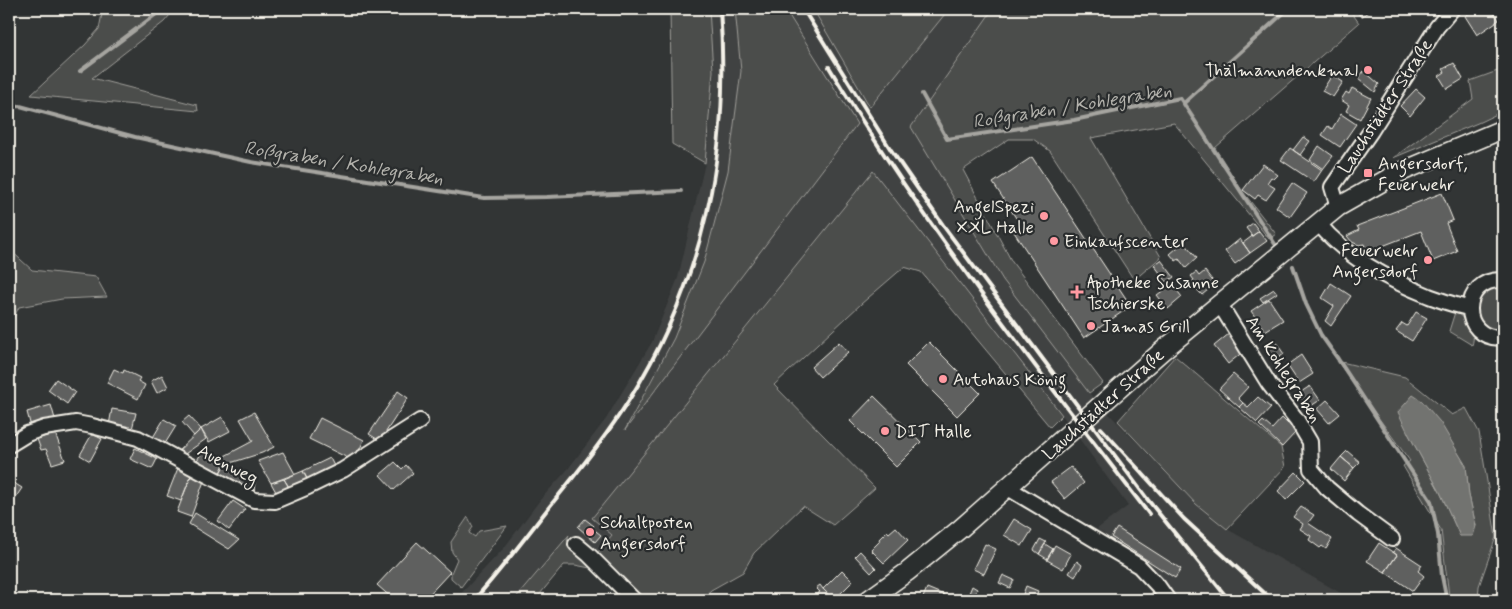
<svg xmlns="http://www.w3.org/2000/svg" width="1512" height="609" viewBox="0 0 1512 609" font-family="Mynerve,sans-serif">
	<rect width="100%" height="100%" fill="#323535"/>
	<filter id="ink" filterUnits="userSpaceOnUse"><feTurbulence type="fractalNoise" baseFrequency=".02" numOctaves="2"/><feDisplacementMap in="SourceGraphic" scale="10" xChannelSelector="R" yChannelSelector="G"/><feConvolveMatrix kernelMatrix="1 2 1 2 8 2 1 2 1" color-interpolation-filters="sRGB"/></filter>
	<g filter="url(#ink)">
		<path fill="#404242" d="M709,9h26l6,62 -13,100 -24,91 -30,76 -46,87 229,-301 -72,-115h28l57,98 79,-98h44l-82,118 178,266 107,111 31,25 126,71h-175l-11,-15 -27,-26 -43,-30 31,-23 -66,-91 -189,-244 -141,173 -75,96 -45,95 -17,21 -26,-21 -55,65h-59l49,-52 36,-48 28,-31 38,-50 46,-77 26,-64 27,-115 8,-92z"/>
		<path fill="#4b4d4c" stroke="#a09f9a" fill-rule="evenodd" d="M103,9h72l-11,13 -72,56 105,27 1,6 -167,-16 54,-50 14,-16z
			M670,9h39l4,62 -8,92 -33,-19z
			M735,9h50l72,115 -232,306 49,-92 30,-76 8,-30 16,-61 13,-100z
			M813,9h136l-79,98z
			M993,9h356l10,14 -144,125 28,44 33,42 -7,5 -95,-116 -83,15 70,119 -27,23 -84,-129 -17,-12h-24l-46,31 49,92 91,121 -14,10 -86,-113 -92,-153z
			M1503,69v42l-23,11 -87,36 80,-59 -3,-18z
			M873,171l189,244 -12,12 -129,-155 -17,-5 -43,37 -87,81 101,103 -42,37 -30,-19 -49,47 -11,19 -32,18 -11,10h-62l-43,-44 17,-21 -20,-17z
			M9,249l23,21 64,7 11,20 -45,2 -43,8 -10,20z
			M1503,285v48l-18,-4c-13,-21 -14,-22 2,-41z
			M1455,312c12,8 22,19 17,33l-23,-14z
			M1175,356l106,91 4,20 -58,62 -31,-25 -78,-83z
			M1337,361l68,16 47,38 14,-7 13,24 17,105 -17,49 -1,14h-31l2,-4 -8,-66 -38,-64 7,-5zM1408,433l47,15 11,18 3,29 7,31 -16,10 -20,-44z
			M468,517l5,10 -4,6 6,4 4,-6 28,-5 -46,61 -10,-9v-5l6,-14 -5,-7 -1,-10z
			M569,535l-2,5 23,28 -15,-3h-11l-29,35h-21z"/>
		<path fill="#727370" stroke="#a6a5a0" d="M1413,395l9,6 18,21 26,44 3,29 7,31 -3,10h-13l-20,-44 -32,-59 -10,-21z"/>
		<g fill="none" stroke-linecap="round" stroke-linejoin="round">
			<path stroke="#a6a5a0" stroke-width="4" d="M80,71l83,-62
				M922,94l25,45 127,-19 106,-22 95,146
				M1184,103l104,-94
				M9,107l11,-1 115,31 116,25 233,36 63,-1 134,-6
				M1293,266l13,38 15,31 17,24 93,142 7,33 4,42 4,20 4,4"/>
		</g>
		<path fill="#5f605f" stroke="#f4f1e8" d="M1355,9h17l-11,8z
			M1476,9h15l8,11 -22,15 -12,-19z
			M1454,63l9,16 -16,10 -8,-13 6,-4 -2,-3z
			M1364,71l15,13 -4,8 -17,-14z
			M1332,75l11,7 -10,15 -11,-6z
			M1352,88l19,10 -11,21 -14,-8 3,-6 -8,-5 5,-8 3,2z
			M1416,89l9,8 -15,19 -10,-10z
			M1341,114l15,10 -16,23 -18,-12 6,-9 4,3z
			M1303,137l7,4 -10,14 -7,-5z
			M1319,146l14,10 -10,13 -13,-9z
			M1290,148l32,22 -8,12 -33,-22z
			M1032,157l99,149 -47,32 -70,-106 8,-5 -29,-44z
			M1263,164l15,11 -4,4 -3,-2 -4,6 8,5 -9,12 -8,-5 -3,4 -12,-9z
			M1292,183l15,10 -17,24 -14,-10z
			M1442,193l11,27 -7,3 11,28 -24,10 -12,-30 -54,21 -3,-8 -5,1 -7,-3 -5,-6 12,-6 -2,-4z
			M1253,223l6,8 -7,5 -6,-8z
			M1259,231l8,10 -17,12 -7,-10z
			M1240,239l10,14 -15,11 -10,-13z
			M1184,242l13,16 -11,10 -7,-9 -3,2 -6,-7z
			M1161,260l13,17 -7,5 -13,-17z
			M1205,271l10,13 -13,11 -11,-12 3,-3 -3,-4 5,-4 3,4z
			M1331,283l20,13 -20,30 -6,-5 9,-15 -12,-8z
			M1172,284l10,13 -14,12 -11,-14z
			M1274,289l3,4 -14,9 -3,-4z
			M1269,299l14,21 -18,11 -14,-20z
			M1416,312l11,6 -15,23 -16,-10 6,-8 5,3z
			M1230,333l14,18 -16,13 -14,-18z
			M1275,341l9,13 -10,7 -8,-14z
			M839,342l9,10 -28,25 -9,-10z
			M929,342l51,51 -23,23 -51,-51z
			M1301,355l12,19 -14,9 -12,-18z
			M114,369l9,4 1,-3 16,8 -2,3 7,4 -7,14 -31,-16z
			M1233,374l15,13 -10,11 5,5 -4,4 -20,-18z
			M162,375l6,12 -11,6 -6,-12z
			M56,379l19,13 -8,12 -19,-14z
			M1310,386l10,14 -9,6 -4,-6 -3,3 -6,-9z
			M398,391l10,7 -28,43 -11,-7z
			M874,396l47,46 -25,25 -46,-46z
			M1258,397l13,11 -14,15 -18,-16 4,-4 5,4z
			M1327,400l13,14 -11,9 -12,-14z
			M51,405l4,14 -24,8 -4,-15z
			M112,409l24,4 -4,16 -23,-4z
			M254,412l20,35 -12,6 -38,12 -7,-5 36,-19 -13,-22z
			M189,416l12,13 -7,7 -12,-14z
			M222,417l8,14 -21,11 -8,-13z
			M320,418l44,22 -7,15 -7,4 -41,-20z
			M1282,418l14,14 -14,15 -23,-22 4,-4 9,8z
			M164,419l12,7 -13,21 -11,-8z
			M201,429l5,10 -24,17 -6,-3z
			M55,433l10,27 -13,4 -6,-15 -5,1 -4,-11z
			M92,434l10,5 -12,22 -10,-6z
			M135,448l22,11 -5,10 -22,-10z
			M1347,451l13,11 -6,6 -13,-11z
			M202,452l22,13 -5,10 -23,-13z
			M283,452l12,22 -24,9 -13,-22z
			M1341,457l13,11 -10,13 -13,-12z
			M330,458l5,10 -27,13 -5,-10z
			M395,462l7,7 4,-4 7,8 -19,17 -14,-15z
			M227,464l22,16 6,1 -1,12 -35,-18 5,-10z
			M1071,467l13,16 -19,16 -14,-17z
			M178,468l14,5 -11,28 -14,-5z
			M303,471l5,10 -18,8 -6,-10z
			M1296,472l9,9 -19,19 -8,-9z
			M192,473l12,8 -13,36 -14,-5z
			M284,479l6,10 -14,3 -5,-9z
			M9,480l13,8 -10,15 -3,-2z
			M233,501l12,8 -16,21 -11,-9z
			M1301,507l13,8 -6,8 24,16 -6,10 -4,-3 -2,2 -11,-8 2,-4 -11,-7 3,-5 -10,-7z
			M195,513l44,27 -10,9 -40,-25z
			M585,519l9,7 -2,2 9,7 -6,7 -17,-15z
			M1014,519l18,11 -10,16 -18,-11z
			M896,527l12,13 -24,23 -13,-13 9,-9 -1,-2 8,-8 2,2z
			M1117,528l64,41 -6,9 -64,-41z
			M1040,539l6,3 -7,12 -5,-4z
			M417,542l33,30 -26,28h-30l-17,-15z
			M1379,543l18,12 -12,17 -18,-11z
			M985,544l11,5 -12,25 -11,-5z
			M1045,544l8,5 -6,10 -8,-5z
			M1055,545l16,9 -8,15 -16,-9z
			M1396,548l26,17 -4,6 6,5 -11,15 -28,-19 12,-17 -4,-3z
			M860,551l16,17 -5,5 -16,-17z
			M1077,561l5,4 -7,12 -6,-4z
			M842,570l11,11 -19,19 -11,-11z
			M1003,575l11,5 -4,8 -11,-5z
			M820,585l3,4 11,11h-25l11,-8 -4,-4z
			M972,586l5,3 -4,11 -6,-2z
			M1026,586l12,5 -3,8 -12,-5z
			M927,588l24,10 -1,2h-28z"/>
		<g fill="none" stroke-linecap="round" stroke-linejoin="round">
			<defs>
				<path id="minor" d="M1338,207l-6,-20 39,-56 66,-104 15,-18
					M1318,223c29,35 69,56 111,73 14,5 26,10 41,12
					M1503,280c-43,-3 -45,60 0,58
					M1219,303l50,81 28,36 13,22 1,27 16,19 31,26 34,25
					M9,445l18,-11 17,-6 32,-5 16,3 46,12 116,62 21,1 33,-14 35,-17 77,-49
					M1008,488l131,78 19,20 10,14
					M576,544l13,11 45,45"/>
				<path id="major" d="M868,600l39,-28 53,-43 202,-178 176,-144 58,-33 107,-45"/>
			</defs>
			<use href="#minor" stroke="#f4f1e8" stroke-width="18"/>
			<use href="#major" stroke="#f4f1e8" stroke-width="21"/>
			<use href="#minor" stroke="#2a2d2e" stroke-width="14"/>
			<use href="#major" stroke="#2a2d2e" stroke-width="18"/>
			<path stroke="#f4f1e8" stroke-width="4" d="M803,9l88,141 54,78 203,272 81,100
				M829,67c94,157 208,302 320,447
				M1101,428l83,91 88,81
				M474,600c27,-30 51,-62 76,-94 28,-34 56,-69 79,-106 76,-121 102,-251 91,-391"/>
		</g>
	</g>
	<g fill="#ff9aa2" stroke="#2a2d2e" stroke-width="2">
		<circle cx="1368" cy="70" r="5"/>
		<rect x="1363" y="168" width="10" height="10" rx="2.5"/>
		<circle cx="1044" cy="216" r="5"/>
		<circle cx="1054" cy="241" r="5"/>
		<circle cx="1428" cy="260" r="5"/>
		<path d="M1074.5 284.5h5v5h5v5h-5v5h-5v-5h-5v-5h5z"/>
		<circle cx="1091" cy="326" r="5"/>
		<circle cx="943" cy="379" r="5"/>
		<circle cx="885" cy="431" r="5"/>
		<circle cx="590" cy="532" r="5"/>
	</g>
	<g text-anchor="middle" stroke-width="4.5" stroke-linejoin="round" paint-order="stroke">
		<g font-size="18" fill="#f4f1e8" stroke="#2a2d2e" text-anchor="start">
			<text x="1358" y="76" text-anchor="end">Thälmanndenkmal</text>
			<text x="1378" y="169">Angersdorf,<tspan x="1378" dy="21">Feuerwehr</tspan></text>
			<text x="1034" y="212" text-anchor="end">AngelSpezi<tspan x="1034" dy="21">XXL Halle</tspan></text>
			<text x="1064" y="247">Einkaufscenter</text>
			<text x="1418" y="256" text-anchor="end">Feuerwehr<tspan x="1418" dy="21">Angersdorf</tspan></text>
			<text x="1087" y="288">Apotheke Susanne<tspan x="1087" dy="21">Tschierske</tspan></text>
			<text x="1101" y="332">Jamas Grill</text>
			<text x="953" y="385">Autohaus König</text>
			<text x="895" y="437">DIT Halle</text>
			<text x="600" y="528">Schaltposten<tspan x="600" dy="21">Angersdorf</tspan></text>
		</g>
		<g font-size="18" fill="#f4f1e8" stroke="#2a2d2e">
			<text transform="translate(1385 106) rotate(-57)" y="6">Lauchstädter Straße</text>
			<text transform="translate(1284 369) rotate(57)" y="6">Am Kohlegraben</text>
			<text transform="translate(1103 404) rotate(-42)" y="6">Lauchstädter Straße</text>
			<text transform="translate(228 464) rotate(28)" y="6">Auenweg</text>
		</g>
		<g font-size="19" font-style="italic" fill="#b3b2ac" stroke="#2a2d2e">
			<text transform="translate(1072 105) rotate(-9)" y="7">Roßgraben / Kohlegraben</text>
			<text transform="translate(344 162) rotate(9)" y="7">Roßgraben / Kohlegraben</text>
		</g>
	</g>
	<rect width="1512" height="609" fill="none" stroke="#2a2d2e" stroke-width="30"/>
	<rect x="15" y="15" width="1482" height="579" fill="none" stroke="#f4f1e8" stroke-width="2" filter="url(#ink)"/>
</svg>
